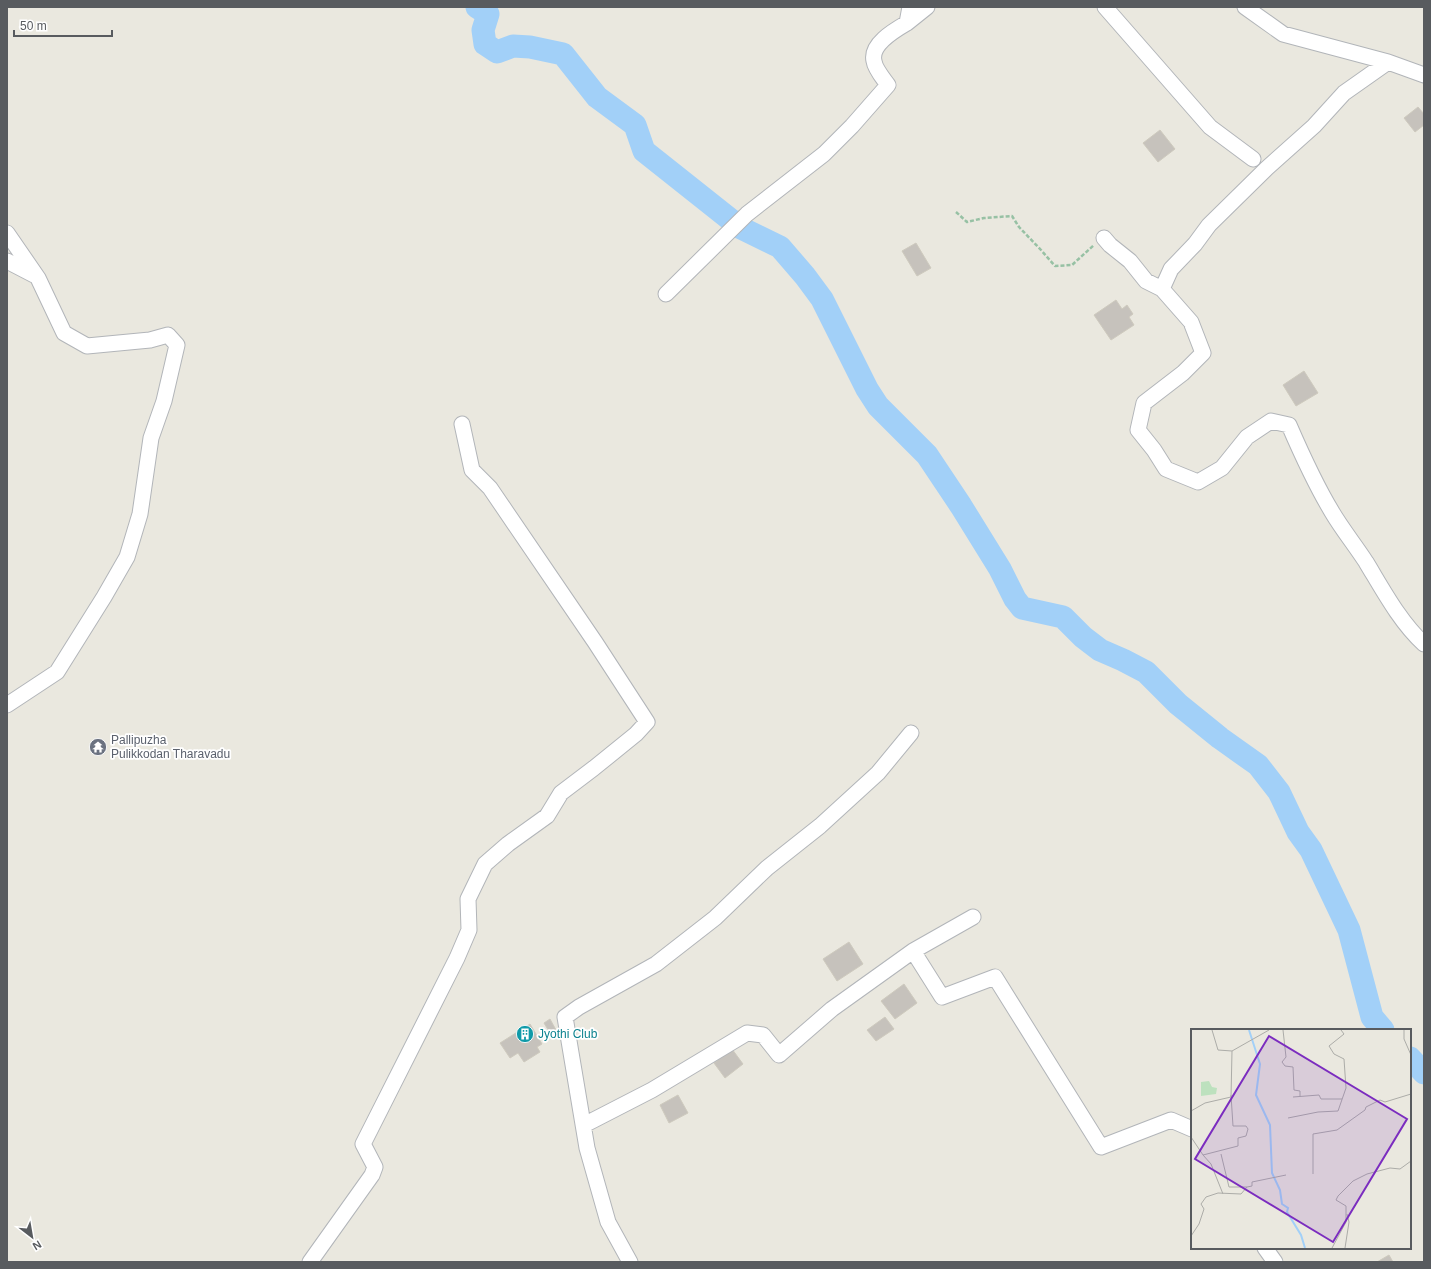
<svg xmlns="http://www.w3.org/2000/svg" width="1431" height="1269" viewBox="0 0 1431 1269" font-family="Helvetica,sans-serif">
	<rect width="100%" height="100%" fill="#eae8df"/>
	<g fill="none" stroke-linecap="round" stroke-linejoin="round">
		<path stroke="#a2d0f8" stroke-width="23" d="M477,7l11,7 -5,16 2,14 12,8 16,-6 17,1 33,7 34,43 38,28 9,26 97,77 39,19 25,29 17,23 45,90 11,17 49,49 34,51 39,63 15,30 7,9 41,9 20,20 17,13 23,10 23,12 32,32 42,34 38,27 21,27 19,40 13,18 38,80 23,87 11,13
			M1410,1058l14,15"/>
	</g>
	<path fill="#c6c2bc" stroke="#cecabe" d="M1418,107l6,7v11l-9,7 -11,-14z
		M1160,130l15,19 -17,13 -15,-19z
		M916,243l15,25 -14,8 -15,-25z
		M1116,300l6,9 5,-4 6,9 -4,3 5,8 -23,15 -17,-25z
		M1304,371l14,22 -22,13 -13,-21z
		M849,942l14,22 -26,17 -14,-22z
		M904,984l13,19 -22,16 -14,-18z
		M885,1017l9,12 -18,12 -9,-11z
		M550,1019l6,11 -6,3 -6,-10z
		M530,1024l12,20 -5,3 3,5 -16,10 -6,-9 -8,5 -10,-15z
		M732,1049l11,15 -18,14 -11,-15z
		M678,1095l10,18 -19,10 -9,-18z
		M1389,1255l4,7h-16z"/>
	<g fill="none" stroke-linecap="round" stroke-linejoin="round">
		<defs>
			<path id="minor" d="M1105,7l105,120 43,32
				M1245,7l38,27 105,28
				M907,23l20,-16
				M1424,75l-36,-13 -44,31 -30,33 -47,42 -58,57 -14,19 -24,25 -9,20 29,33 12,31 -20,20 -39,30 -6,27 16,20 12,19 32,13 24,-14 25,-31 24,-16 18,4c13,30 26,59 43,87 10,17 23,33 34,50 17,28 34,60 58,82
				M7,233l31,45 26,55 23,13 63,-6 18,-5 9,10 -13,56 -13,37 -11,76 -13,43 -23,40 -47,75 -50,33
				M1104,238l6,7 20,16 16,20 16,8
				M7,261l27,14
				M666,294l81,-80 77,-60 28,-28 36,-41c-5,-7 -13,-16 -14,-24 -4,-17 21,-31 33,-38l3,-16
				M913,951l29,46 53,-20 106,170 70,-27 21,9
				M584,1125l68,-35 95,-57 16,2 16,20 53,-46 81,-58 60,-34
				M1265,1248l10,14
				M310,1262l62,-87 3,-8 -12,-23 94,-186 12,-28 -1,-31 17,-35 23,-20 39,-28 14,-23 33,-25 42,-34 11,-12 -52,-80 -105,-154 -18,-18 -10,-46
				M630,1262l-22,-40 -21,-74 -22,-131 14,-10 77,-43 59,-46 52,-50 53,-42 58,-53 33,-40"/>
		</defs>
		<use href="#minor" stroke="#b2b5b9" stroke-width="17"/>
		<path stroke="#97c1a4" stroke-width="2.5" stroke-dasharray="4 2" stroke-linecap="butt" d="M956,212l11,10 17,-4 28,-2 7,11 22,23 14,16 17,-1 22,-20"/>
		<use href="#minor" stroke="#fff" stroke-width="15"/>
	</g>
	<defs>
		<symbol id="temple-disc" viewBox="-11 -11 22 22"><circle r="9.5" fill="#6b7280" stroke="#fff"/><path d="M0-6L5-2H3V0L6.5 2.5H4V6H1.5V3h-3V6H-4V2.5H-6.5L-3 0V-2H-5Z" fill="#fff"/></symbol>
		<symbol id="building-disc" viewBox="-11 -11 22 22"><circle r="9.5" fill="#0f9aa8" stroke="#fff"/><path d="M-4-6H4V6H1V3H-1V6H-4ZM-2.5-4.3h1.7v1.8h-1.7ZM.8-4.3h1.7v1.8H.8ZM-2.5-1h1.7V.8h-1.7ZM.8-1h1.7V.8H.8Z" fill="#fff"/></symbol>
	</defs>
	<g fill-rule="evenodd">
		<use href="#temple-disc" x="88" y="737" width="20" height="20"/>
		<use href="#building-disc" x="515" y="1024" width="20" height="20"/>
	</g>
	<g text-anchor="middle" stroke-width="3.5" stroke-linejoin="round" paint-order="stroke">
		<g font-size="12" fill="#5b616d" stroke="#fff" text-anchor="start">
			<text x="111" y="744">Pallipuzha<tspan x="111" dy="14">Pulikkodan Tharavadu</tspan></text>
		</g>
		<g font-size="12" fill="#0d838f" stroke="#fff" text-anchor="start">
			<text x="538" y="1038">Jyothi Club</text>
		</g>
	</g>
	<g transform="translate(1191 1029)">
		<rect width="220" height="220" fill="#eae8df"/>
		<path d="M18,52l3,6 5,1 -1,6 -15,2v-14z" fill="#bde1be"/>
		<path fill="none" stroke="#a2d0f8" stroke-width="2" d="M58,1l11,34 -4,31 14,30 2,48 8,17 2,14 6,4 -1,4 14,23 4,13"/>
		<path fill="none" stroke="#acaca8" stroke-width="1" d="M21,1l6,20 14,1M92,1l3,27 -4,5 3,4 8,1 1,23 6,1v6M213,1v9l7,16M102,68l26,-2 2,4h21M0,82l14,-8 26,-6 1,-46 37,-21M97,89l30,-6 20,-1 8,-23 -2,-29 -10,-5 -5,-8 15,-12 -3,-4M0,108l12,18 35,-9v-8l8,-2 2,-7 -2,-3h-13l-2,-31M30,125l8,33h18M12,126l8,9 12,30M122,145v-40l24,-4 28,-20 1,-3 14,-7 5,2 26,-8M0,207l8,-12 5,-15 -3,-5 5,-7 12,-4 23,1 6,-7 5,-1v-4l34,-7M141,219l14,-26v-16l-10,-6 2,-4 15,-15 14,-7 23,-6 10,1 11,-8M154,219l4,-26 -2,-8"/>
		<path fill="#7b2cbf" fill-opacity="0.15" stroke="#7b2cbf" stroke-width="2" d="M78,7l138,83 -74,123 -138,-83z"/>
		<rect width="220" height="220" fill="none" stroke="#585b5f" stroke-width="2"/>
	</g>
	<rect width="1431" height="1269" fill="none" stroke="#585b5f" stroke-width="16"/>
	<g transform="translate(32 1237) rotate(149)" stroke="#ffffff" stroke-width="3" paint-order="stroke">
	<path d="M0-3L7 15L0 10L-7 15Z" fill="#585b5f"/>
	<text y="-6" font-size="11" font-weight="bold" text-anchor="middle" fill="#585b5f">N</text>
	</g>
	<path d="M14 30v6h98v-6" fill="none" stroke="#585b5f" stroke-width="2"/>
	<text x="20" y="30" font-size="12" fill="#585b5f" stroke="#ffffff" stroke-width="3" paint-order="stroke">50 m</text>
</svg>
